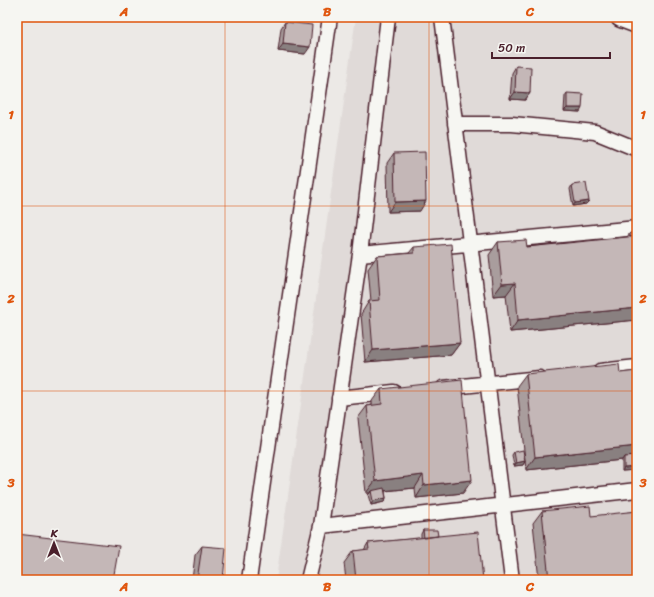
<svg xmlns="http://www.w3.org/2000/svg" width="654" height="597" viewBox="0 0 654 597" font-family="Sriracha,sans-serif">
	<rect width="100%" height="100%" fill="#ece9e6"/>
	<filter id="ink" filterUnits="userSpaceOnUse"><feTurbulence type="fractalNoise" baseFrequency=".025" numOctaves="2"/><feDisplacementMap in="SourceGraphic" scale="8" xChannelSelector="R" yChannelSelector="G"/><feConvolveMatrix kernelMatrix="1 2 1 2 8 2 1 2 1" color-interpolation-filters="sRGB"/></filter>
	<g filter="url(#ink)">
		<path fill="#e0dad8" d="M356,17h281v563h-361z"/>
		<g fill="none" stroke-linecap="round" stroke-linejoin="round">
			<defs>
				<path id="minor" d="M442,17l70,563
					M455,124h57l83,8 42,17
					M360,254l277,-26
					M600,371l37,-4
					M443,388l97,-10
					M339,398l55,-6
					M321,526l316,-36
					M249,580l81,-563
					M308,580l13,-54 39,-272 28,-237"/>
				<path id="secondary" d="M621,17l16,6"/>
			</defs>
			<use href="#minor" stroke="#4a1f2b" stroke-width="17"/>
			<use href="#secondary" stroke="#4a1f2b" stroke-width="23"/>
			<use href="#minor" stroke="#f6f6f2" stroke-width="14"/>
			<use href="#secondary" stroke="#f6f6f2" stroke-width="20"/>
		</g>
		<path fill="#a99d9d" stroke="#4a1f2b" d="M285,22l20,32 -27,-3 3,-23z
			M516,66l14,27 -5,7 -15,-1 2,-26z
			M567,93l13,19 -16,-1 1,-15z
			M394,153l26,58 -32,1 -1,-49z
			M572,185l17,16 -3,3 -13,2 -3,-17z
			M630,233h7v87l-127,12 -4,-37 -13,1 -4,-41 9,-13 29,5 100,-10z
			M414,247l46,96 -9,12 -86,7 -4,-48 8,-13h2l-3,-32 9,-13 32,-3z
			M637,371v98l-1,1 -14,1v-11l-96,10 -1,-9 -2,4 -9,1 -2,-11 2,-3 11,8 -8,-74 9,-12 94,-1z
			M381,389l82,104 -47,5 -1,-10 -30,3 1,7 -2,4 -13,3 -3,-10 2,-2h-4l-8,-75 9,-12 5,-1v-4z
			M542,511l49,5 46,64h-98l-6,-57z
			M423,530l15,6 45,44h-137l-2,-17 9,-12 11,-1 4,-7 53,-5v-4z
			M202,546l21,34h-31l3,-25z"/>
		<path fill="#898080" stroke="#4a1f2b" d="M283,44l27,3 -5,7 -27,-3z
			M515,92l15,1 -5,7 -15,-1z
			M567,108h15l-2,4 -16,-1z
			M426,201l-6,10 -32,1 7,-10z
			M589,201l-3,3 -13,2 2,-3z
			M515,283l-9,12 -13,1 9,-12z
			M637,308v12l-127,12 8,-12z
			M460,343l-9,12 -86,7 8,-12z
			M637,446v12l-13,-1 -2,3 -96,10 9,-13z
			M525,461l-2,4 -9,1 2,-3z
			M637,467l-1,3 -14,1 2,-3z
			M423,475l-8,13 -44,4v-1l-1,2h-4l9,-12z
			M472,480l-9,13 -47,5 8,-13z
			M386,498l-2,4 -13,3 2,-4z"/>
		<path fill="#c4b7b7" stroke="#4a1f2b" d="M285,22l27,3 -2,22 -27,-3z
			M516,66l15,1 -1,26 -15,-1z
			M567,93l16,1 -1,14h-15z
			M425,152l1,49 -31,1 -1,-49z
			M586,183l3,18 -14,2 -3,-18z
			M630,233h7v3l-7,1z
			M637,236v72l-119,12 -3,-37 -13,1 -4,-42 28,-2 1,7z
			M451,244l9,99 -87,7 -4,-49 11,-1 -3,-44 37,-3v-6z
			M619,364l1,9 17,-2v75l-102,11 -9,-83z
			M462,380l10,100 -48,5 -1,-10 -48,6 -8,-75 15,-2 -1,-15z
			M523,450l2,11 -9,2 -2,-11z
			M637,456v11l-13,1v-11z
			M384,488l2,10 -13,3 -2,-10z
			M590,506l1,10 46,-5v69h-88l-7,-69z
			M423,530h14l1,6 -14,2z
			M478,532l5,48h-127l-3,-29 16,-2 -1,-6z
			M17,534l102,12 -6,34h-96z
			M202,546l24,2 -3,32h-26z"/>
	</g>
	<path fill="none" stroke="#e0560e" stroke-width="1" stroke-opacity="0.55" d="M225,17v563M429,17v563M17,206h620M17,391h620"/>
	<rect width="654" height="597" fill="none" stroke="#f6f6f2" stroke-width="44"/>
	<g transform="translate(54 543)" stroke="#f6f6f2" stroke-width="3" paint-order="stroke">
	<path d="M0-3L7 15L0 10L-7 15Z" fill="#4a1f2b"/>
	<text y="-6" font-size="11" font-weight="bold" text-anchor="middle" fill="#4a1f2b">K</text>
	</g>
	<path d="M492 52v6h118v-6" fill="none" stroke="#4a1f2b" stroke-width="2"/>
	<text x="498" y="52" font-size="12" fill="#4a1f2b" stroke="#f6f6f2" stroke-width="3" paint-order="stroke">50 m</text>
	<rect x="22" y="22" width="610" height="553" fill="none" stroke="#e0560e" stroke-width="1.5"/>
	<g font-size="13" text-anchor="middle" font-weight="bold" fill="#e0560e">
		<text x="124" y="16">A</text>
		<text x="327" y="16">B</text>
		<text x="530" y="16">C</text>
		<text x="11" y="119">1</text>
		<text x="643" y="119">1</text>
		<text x="11" y="303">2</text>
		<text x="643" y="303">2</text>
		<text x="11" y="487">3</text>
		<text x="643" y="487">3</text>
		<text x="124" y="591">A</text>
		<text x="327" y="591">B</text>
		<text x="530" y="591">C</text>
	</g>
</svg>
